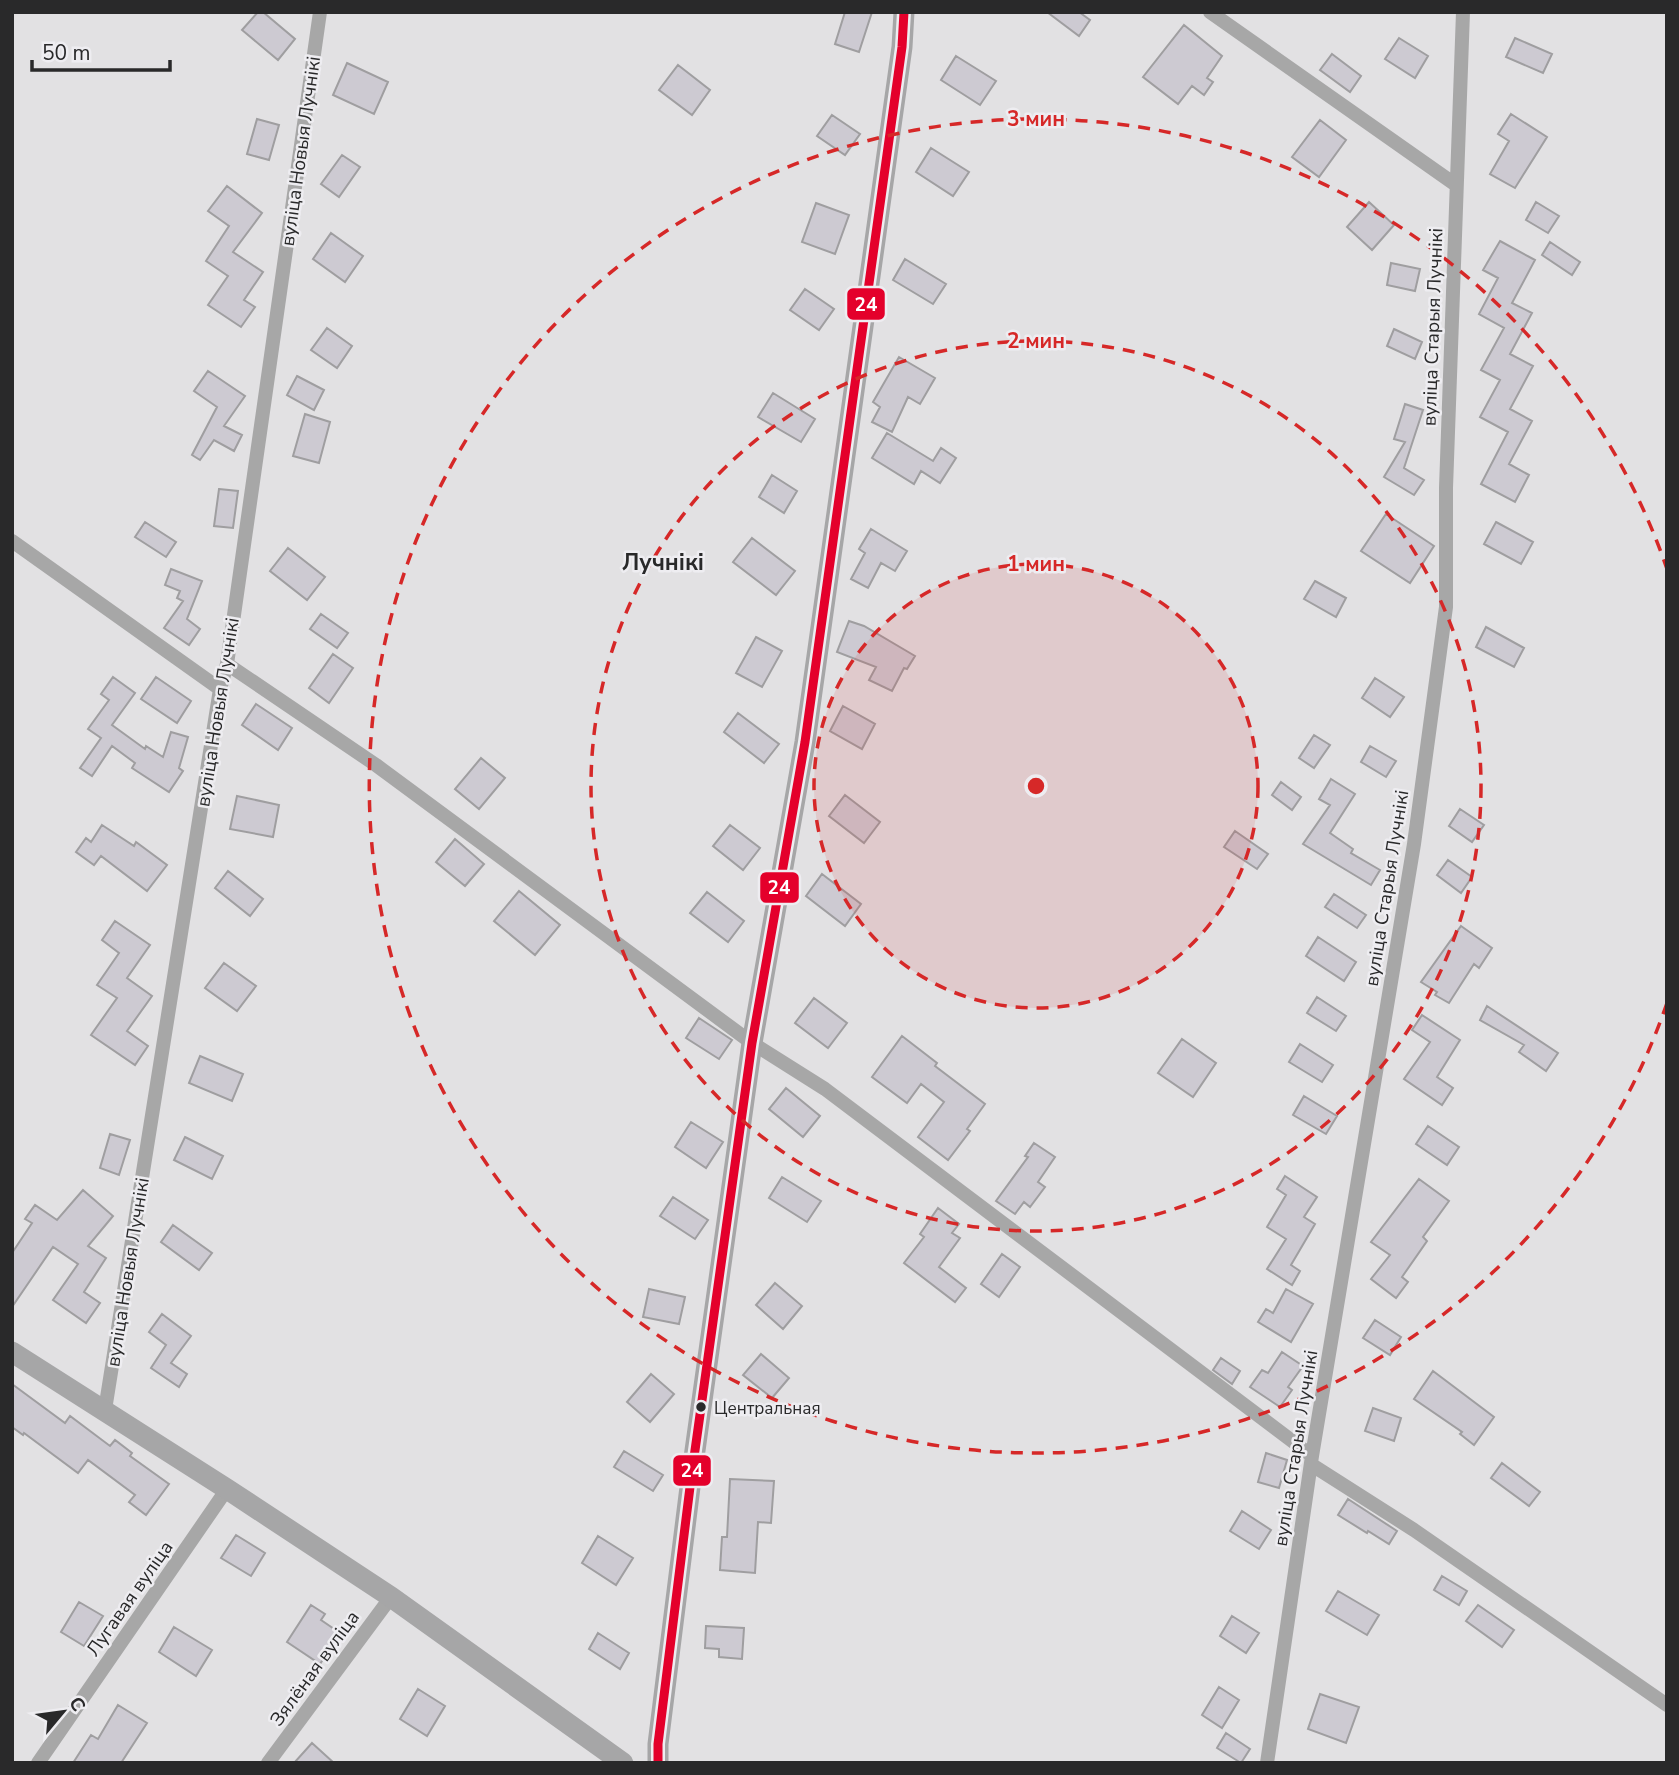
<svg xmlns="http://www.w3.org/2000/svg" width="1679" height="1775" viewBox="0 0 1679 1775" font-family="'Nunito Sans',sans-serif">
	<rect width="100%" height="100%" fill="#e2e1e3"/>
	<path fill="#cdcad2" stroke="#9f9ea0" stroke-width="2" d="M258,12h5l32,27 -17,21 -36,-30z
		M845,12h27l-13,40 -24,-8z
		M1047,12h32l11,8 -11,16z
		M1184,25l38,31 -15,22 6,4 -9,13 -12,-9 -14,18 -35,-27z
		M1399,38l29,18 -13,22 -30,-19z
		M1515,38l37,16 -9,19 -37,-16z
		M1332,54l29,22 -11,16 -30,-22z
		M956,56l40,25 -16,24 -39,-25z
		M347,63l41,19 -14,32 -41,-19z
		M678,65l32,25 -18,25 -33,-25z
		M1511,114l36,23 -32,51 -25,-14 19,-33 -11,-7z
		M832,115l28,19 -15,21 -28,-19z
		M257,119l22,6 -10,35 -22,-6z
		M1320,120l26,20 -27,37 -27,-20z
		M931,148l38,24 -16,24 -37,-24z
		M342,155l18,12 -21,30 -18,-13z
		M227,186l35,27 -29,39 30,20 -19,28 11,7 -14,20 -33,-22 20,-29 -22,-15 23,-35 -21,-15z
		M1369,202l25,23 -22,25 -25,-23z
		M1536,202l23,14 -11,17 -22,-13z
		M816,203l33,12 -14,39 -33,-12z
		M331,233l32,23 -18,26 -32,-23z
		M1500,241l35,19 -23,43 20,10 -22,41 23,12 -23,43 22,12 -23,43 20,11 -14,27 -34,-18 27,-52 -28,-15 20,-37 -19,-10 23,-42 -25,-14 19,-36 -15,-8z
		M1550,242l30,20 -8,13 -30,-20z
		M905,259l41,25 -13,20 -40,-24z
		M1391,263l29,6 -5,22 -28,-6z
		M805,289l29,20 -15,21 -29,-20z
		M327,328l25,18 -15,22 -26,-18z
		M1394,329l28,13 -7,17 -28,-13z
		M899,357l36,21 -15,26 -12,-7 -16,35 -20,-10 8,-15 -7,-5z
		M208,371l37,25 -21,30 18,9 -8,16 -20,-11 -14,20 -8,-5 25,-48 -23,-16z
		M297,376l27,14 -10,20 -27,-15z
		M773,393l42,26 -14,23 -43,-25z
		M1405,404l18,6 -19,58 20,12 -10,15 -30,-18 21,-35 -11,-3z
		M305,414l25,8 -11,41 -26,-7z
		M887,433l46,28 8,-13 15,10 -16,25 -19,-12 -7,13 -42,-26z
		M772,475l25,16 -13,22 -25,-16z
		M219,489l19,2 -5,37 -19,-2z
		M1386,514l48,32 -24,37 -49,-32z
		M145,522l31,20 -10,15 -31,-20z
		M1496,522l37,20 -12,22 -37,-20z
		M871,529l36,22 -12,20 -14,-8 -13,25 -17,-9 14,-26 -6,-4z
		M752,538l43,33 -19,24 -43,-33z
		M288,548l37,29 -18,23 -37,-29z
		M171,569l31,12 -15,38 13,10 -11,16 -25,-17 19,-27 -6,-3 3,-7 -15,-6z
		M1315,581l31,17 -10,19 -32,-18z
		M321,614l27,19 -11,15 -27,-19z
		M849,621l15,5 51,30 -8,13 -3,-1 -12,23 -23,-11 7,-13 -39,-15z
		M1486,627l38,21 -10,19 -38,-20z
		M756,637l26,14 -20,36 -26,-14z
		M333,654l20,14 -24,35 -20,-15z
		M113,677l22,16 -23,32 33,24 1,-3 17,11 8,-25 17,5 -9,31 4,3 -14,21 -37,-24 3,-5 -23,-17 -20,30 -12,-8 21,-30 -13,-9 21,-29 -8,-6z
		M156,677l35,24 -14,22 -36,-24z
		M1375,678l29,19 -14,20 -28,-19z
		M256,704l36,24 -14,22 -36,-25z
		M843,706l32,18 -13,25 -32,-18z
		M738,713l41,31 -15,19 -40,-31z
		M1314,735l16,10 -16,23 -15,-10z
		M1370,746l26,15 -10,16 -25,-15z
		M481,758l24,20 -26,31 -24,-20z
		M1331,779l24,15 -25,39 23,16 -2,4 29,17 -9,15 -68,-41 27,-39 -11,-6z
		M1281,782l20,15 -9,13 -20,-15z
		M845,795l35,27 -16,21 -35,-27z
		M237,796l42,9 -6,32 -43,-8z
		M1460,809l24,16 -12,17 -23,-16z
		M102,825l32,21 2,-4 31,23 -20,26 -46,-35 -7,9 -18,-13 10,-14 5,4z
		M730,825l30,23 -17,22 -30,-24z
		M1235,831l33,23 -11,15 -33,-22z
		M455,839l29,25 -19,22 -29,-24z
		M1448,860l24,17 -11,16 -24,-18z
		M228,871l35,28 -13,17 -35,-28z
		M822,874l39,30 -16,22 -39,-30z
		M519,891l41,34 -25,30 -41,-34z
		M707,892l37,29 -16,21 -38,-29z
		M1334,894l32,21 -9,13 -32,-21z
		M115,921l35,24 -23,33 25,18 -25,35 21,15 -13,19 -44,-30 26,-37 -20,-13 22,-32 -17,-13z
		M1461,926l31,22 -13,20 -5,-4 -25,39 -14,-8 2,-3 -16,-10z
		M1318,937l38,25 -12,19 -38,-25z
		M224,963l32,23 -19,25 -32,-23z
		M1317,997l29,19 -10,15 -29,-18z
		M814,998l33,25 -19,25 -33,-25z
		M1487,1006l71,47 -12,18 -27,-19 5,-7 -44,-25z
		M1422,1015l38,25 -23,37 16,11 -11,17 -38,-26 26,-37 -18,-12z
		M699,1018l33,22 -13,19 -33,-21z
		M902,1036l35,27 -2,3 50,38 -18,25 3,2 -22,29 -30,-23 26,-35 -23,-18 -14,19 -35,-26z
		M1182,1039l34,24 -23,34 -35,-24z
		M1300,1044l33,21 -11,17 -33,-20z
		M200,1056l43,18 -11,27 -43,-18z
		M786,1088l34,28 -17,21 -34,-28z
		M1304,1096l33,20 -11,18 -33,-19z
		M691,1122l32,20 -17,26 -31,-21z
		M1428,1126l31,21 -12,18 -31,-21z
		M110,1134l20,6 -11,35 -19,-7z
		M185,1137l38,19 -11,23 -38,-19z
		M1034,1143l21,14 -17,25 7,5 -15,20 -6,-5 -9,12 -19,-13 32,-44 -3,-1z
		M1285,1176l32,21 -13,20 11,7 -24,41 9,6 -8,14 -25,-16 19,-30 -19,-12 19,-32 -9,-6z
		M782,1177l39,24 -14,21 -38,-24z
		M1419,1179l30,22 -26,36 4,4 -25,36 6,5 -12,16 -25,-19 19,-24 -19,-13z
		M83,1190l30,26 -25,30 18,12 -22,34 16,11 -14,20 -33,-23 25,-36 -25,-17 -41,60v-54l20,-30 -7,-4 10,-14 22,15z
		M673,1197l35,23 -13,19 -35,-23z
		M938,1208l21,16 -7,9 8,5 -21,29 27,21 -11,14 -51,-39 20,-26 -4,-3z
		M173,1225l39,28 -13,17 -38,-28z
		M1002,1254l18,13 -21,30 -18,-13z
		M775,1283l27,23 -19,23 -27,-24z
		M649,1289l36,8 -6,27 -36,-7z
		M1286,1289l27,15 -22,38 -33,-20 8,-13 7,4z
		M162,1314l29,22 -20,27 16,11 -8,13 -28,-19 15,-23 -17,-13z
		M1375,1320l26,17 -11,18 -27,-17z
		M1282,1352l21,14 -15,21 4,3 -12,17 -30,-20 12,-17 6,3z
		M761,1354l28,24 -17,20 -29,-23z
		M1221,1358l19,13 -8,13 -19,-14z
		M1433,1371l61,46 -20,28 -14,-11 2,-2 -48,-33z
		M651,1374l23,20 -24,28 -23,-20z
		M12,1384l53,39 5,-7 40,30 5,-6 17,13 -2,3 39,28 -23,31 -17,-13 6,-7 -47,-35 -10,13 -54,-40 -1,2 -11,-8z
		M1373,1408l28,10 -7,23 -29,-10z
		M624,1451l39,24 -10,16 -39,-24z
		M1266,1453l21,7 -8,28 -21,-6z
		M1502,1463l38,29 -11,14 -38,-28z
		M730,1479l44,2 -3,42 -13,-1 -3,51 -35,-3 2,-33h5z
		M1348,1499l49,32 -8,13 -21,-13 -1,2 -29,-18z
		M1242,1511l29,19 -12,19 -29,-18z
		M236,1535l29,18 -14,23 -30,-18z
		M598,1536l35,22 -17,27 -34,-22z
		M1442,1576l25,15 -8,14 -25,-15z
		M1338,1591l41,24 -12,20 -41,-24z
		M79,1602l24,14 -19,30 -23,-14z
		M311,1605l14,9 -4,6 19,13 -20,31 -33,-22z
		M1478,1605l36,25 -12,17 -36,-26z
		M1232,1616l27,17 -13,20 -26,-17z
		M706,1626l38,2 -2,31 -23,-2v-8l-14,-1z
		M174,1627l38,23 -16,26 -37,-24z
		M598,1633l31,20 -9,16 -31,-20z
		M1219,1687l20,13 -17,28 -20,-13z
		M418,1689l27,17 -18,30 -27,-17z
		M1320,1694l39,13 -13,36 -38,-14z
		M118,1705l29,18 -26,40h-48l18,-28 7,4z
		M1226,1733l24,16 -9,14 -24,-15z
		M312,1743l22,20h-40z"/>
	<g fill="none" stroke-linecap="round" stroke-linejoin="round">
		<path stroke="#a7a7a7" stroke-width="14" d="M1210,12l246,173
			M12,541l208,148
			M227,664l149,101 376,278 73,46 487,367
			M105,1410l115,-721 7,-25 93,-652
			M1312,1465l102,65 253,175
			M38,1763l189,-274
			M268,1763l123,-166
			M1267,1763l45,-307 102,-612 32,-237v-119l17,-476"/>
		<path stroke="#a6a6a7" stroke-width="21" d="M12,1352l215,137 164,108 232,166
			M658,1763v-19l33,-265 61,-436 53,-301 97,-695 2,-35"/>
		<defs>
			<path id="bus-1" d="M658,1763v-19l33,-265 61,-436 53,-301 97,-695 2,-35"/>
		</defs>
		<use href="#bus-1" stroke="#eeedf1" stroke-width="14"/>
		<use href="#bus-1" stroke="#e4002b" stroke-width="9"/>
	</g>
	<circle cx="1036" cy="786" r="222" fill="#d62828" fill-opacity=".12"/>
	<g fill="none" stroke="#d62828" stroke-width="3.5" stroke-dasharray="12 9">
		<circle cx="1036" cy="786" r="222"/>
		<circle cx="1036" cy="786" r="445"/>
		<path d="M1667 1003A667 667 0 1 1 1667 569"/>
	</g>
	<circle fill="#29292a" stroke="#eeedf1" stroke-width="2.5" cx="701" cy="1407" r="6"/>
	<g text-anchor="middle" stroke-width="5" stroke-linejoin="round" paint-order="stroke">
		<g font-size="17" fill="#29292a" stroke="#eeedf1" text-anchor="start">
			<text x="714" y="1414">Центральная</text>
		</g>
		<g font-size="19" fill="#29292a" stroke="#eeedf1">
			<text transform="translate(300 151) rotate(-82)" y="7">вуліца Новыя Лучнікі</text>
			<text transform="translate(1432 327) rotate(-88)" y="7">вуліца Старыя Лучнікі</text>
			<text transform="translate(217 712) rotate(-81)" y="7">вуліца Новыя Лучнікі</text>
			<text transform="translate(1386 888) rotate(-81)" y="7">вуліца Старыя Лучнікі</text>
			<text transform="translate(127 1272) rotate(-81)" y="7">вуліца Новыя Лучнікі</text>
			<text transform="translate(1295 1448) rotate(-81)" y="7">вуліца Старыя Лучнікі</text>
			<text transform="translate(129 1598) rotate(-55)" y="7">Лугавая вуліца</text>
			<text transform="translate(314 1668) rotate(-54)" y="7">Зялёная вуліца</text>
		</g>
		<g font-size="23" font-weight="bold" fill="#29292a" stroke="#eeedf1">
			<text x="663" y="570">Лучнікі</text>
		</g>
	</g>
	<circle cx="1036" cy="786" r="10" fill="#d62828" stroke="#eeedf1" stroke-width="3.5"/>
	<g font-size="21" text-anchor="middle" font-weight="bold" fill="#d62828" stroke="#eeedf1" stroke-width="5" stroke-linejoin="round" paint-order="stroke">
		<text x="1036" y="126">3 мин</text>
		<text x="1036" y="348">2 мин</text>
		<text x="1036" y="571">1 мин</text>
	</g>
	<g stroke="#eeedf1" stroke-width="2.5">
		<rect x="846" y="287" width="40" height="34" rx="7" fill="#e4002b"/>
		<rect x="759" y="871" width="41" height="33" rx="7" fill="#e4002b"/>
		<rect x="672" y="1454" width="40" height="33" rx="7" fill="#e4002b"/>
	</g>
	<g font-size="19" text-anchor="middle" font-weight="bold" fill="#fff">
		<text x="866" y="311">24</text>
		<text x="779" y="894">24</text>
		<text x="692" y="1477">24</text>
	</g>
	<rect width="1679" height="1775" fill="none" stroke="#29292a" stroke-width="28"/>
	<g transform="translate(63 1712) rotate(61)" stroke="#eeedf1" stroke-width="5" paint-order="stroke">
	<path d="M0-5L12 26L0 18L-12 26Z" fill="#29292a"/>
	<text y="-10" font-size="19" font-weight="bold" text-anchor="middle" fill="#29292a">С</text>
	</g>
	<path d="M32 60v10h138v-10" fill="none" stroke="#29292a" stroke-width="3.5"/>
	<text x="42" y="60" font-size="21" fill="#29292a" stroke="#eeedf1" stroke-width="5" paint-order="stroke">50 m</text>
</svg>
